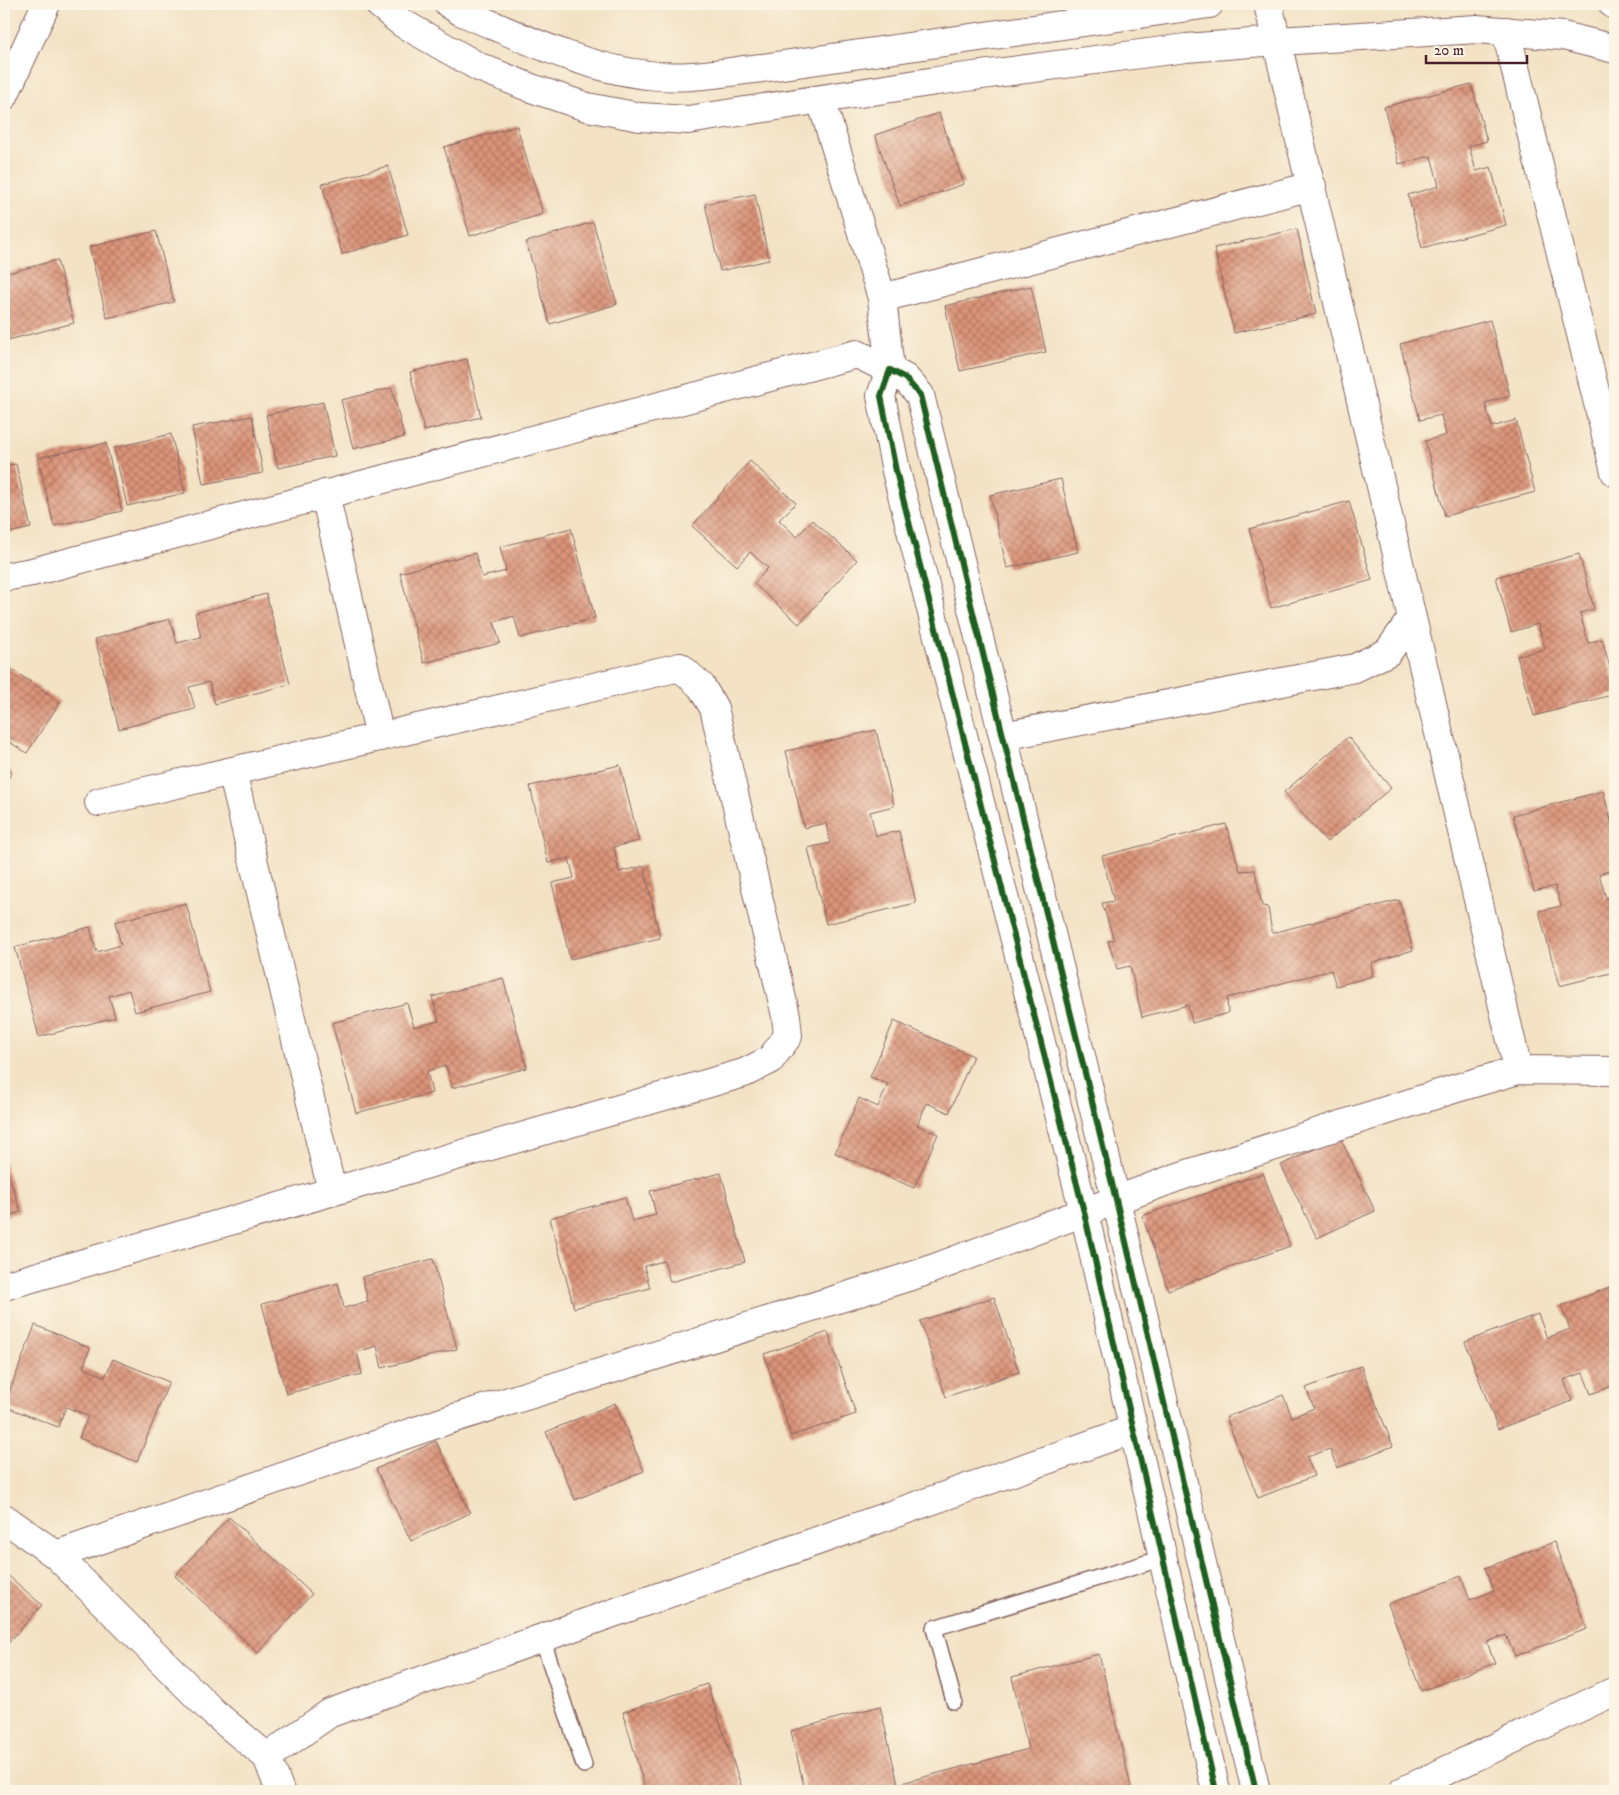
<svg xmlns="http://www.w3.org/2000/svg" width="1619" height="1795" viewBox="0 0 1619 1795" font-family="'IM FELL DW Pica',serif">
	<defs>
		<pattern id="building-cross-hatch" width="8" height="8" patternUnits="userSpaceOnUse" patternTransform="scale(1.25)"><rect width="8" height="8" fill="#db9479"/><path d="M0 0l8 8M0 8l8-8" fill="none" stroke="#b47863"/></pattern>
	</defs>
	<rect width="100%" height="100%" fill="#fcf5e5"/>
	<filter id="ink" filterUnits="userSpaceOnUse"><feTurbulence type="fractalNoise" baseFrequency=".02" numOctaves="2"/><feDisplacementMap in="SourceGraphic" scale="10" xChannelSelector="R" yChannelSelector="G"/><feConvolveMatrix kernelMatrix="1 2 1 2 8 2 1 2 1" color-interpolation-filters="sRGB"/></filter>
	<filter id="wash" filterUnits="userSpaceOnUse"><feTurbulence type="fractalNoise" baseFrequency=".0096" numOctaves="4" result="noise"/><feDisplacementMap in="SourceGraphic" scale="20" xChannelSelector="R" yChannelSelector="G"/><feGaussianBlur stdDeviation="1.12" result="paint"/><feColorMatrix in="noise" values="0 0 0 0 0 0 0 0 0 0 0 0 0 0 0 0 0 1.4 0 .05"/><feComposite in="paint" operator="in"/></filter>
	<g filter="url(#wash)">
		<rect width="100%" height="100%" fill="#f3e2c4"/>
		<g id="blocks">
			<path fill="url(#building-cross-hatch)" d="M1471,84l16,57 -18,5 7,25 15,-4 15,58 -84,23 -14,-53 31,-9 -8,-30 -32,8 -15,-57z
				M939,113l25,71 -64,22 -25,-71z
				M517,126l26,88 -73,22 -26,-89z
				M388,166l20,69 -66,19 -20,-70z
				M755,194l14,66 -49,11 -15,-67z
				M593,222l24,82 -67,20 -24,-82z
				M1297,229l19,85 -82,19 -20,-85z
				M156,231l18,71 -67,16 -18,-71z
				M57,260l17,63 -70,18v-67z
				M1031,286l15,66 -86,19 -15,-65z
				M1490,320l20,76 -25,7 7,24 24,-7 19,72 -90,24 -20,-75 21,-6 -5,-20 -21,5 -20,-76z
				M467,359l14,58 -57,14 -14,-59z
				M392,388l12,49 -51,12 -12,-49z
				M323,402l12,54 -57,12 -12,-53z
				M252,416l11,57 -60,11 -11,-57z
				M171,434l14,59 -58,13 -13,-58z
				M106,443l16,68 -68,15 -16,-68z
				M750,461l46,42 -17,17 18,17 15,-17 45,40 -58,64 -45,-40 14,-16 -18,-16 -13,14 -45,-40z
				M16,464l15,64 -27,6v-68z
				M1061,479l17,73 -71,16 -17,-73z
				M1349,501l23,79 -101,28 -22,-79z
				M571,528l24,90 -75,20 -6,-22 -20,6 6,21 -76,20 -24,-90 75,-20 7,24 24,-6 -6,-24z
				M1579,554l15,55 -14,4 8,30 14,-4 13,46v9l-81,22 -17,-60 28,-7 -7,-25 -27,8 -15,-55z
				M266,594l24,90 -75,20 -6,-22 -20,5 6,22 -76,20 -24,-90 75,-20 7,24 24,-6 -6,-24z
				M4,664l56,38 -33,51 -21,-13 -2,4z
				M876,730l18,76 -24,6 6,24 23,-5 17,72 -90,21 -18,-76 22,-5 -4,-20 -22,5 -18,-77z
				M1348,737l43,51 -64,54 -43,-50z
				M620,765l19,76 -25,6 5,25 25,-6 16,72 -90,21 -18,-76 22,-5 -5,-20 -21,5 -18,-77z
				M4,767l8,5 -8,13z
				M1603,791l12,44v34l-16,5 7,24 9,-3v77l-56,14 -20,-75 22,-5 -6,-20 -21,5 -21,-76z
				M1226,824l14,47 15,-1 7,36 6,1 4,26 127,-33 14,50 -42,13 2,13 -37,10 -5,-16 -104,28 1,15 -36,10 -4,-18 -46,12 -12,-51 -13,3 -9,-28 6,-1 -12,-37 12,-2 -12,-45z
				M186,903l24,89 -75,20 -6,-22 -20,6 6,21 -76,20 -24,-90 75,-20 7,25 24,-7 -6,-23z
				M503,978l24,90 -75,20 -6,-22 -19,5 5,22 -76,20 -24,-90 75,-20 7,24 25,-6 -7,-24z
				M894,1021l79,35 -24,57 -22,-10 -10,22 21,9 -24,54 -79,-35 24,-55 19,9 10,-23 -18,-7z
				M1340,1137l35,74 -58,27 -36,-73z
				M4,1161l17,51 -17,5z
				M721,1173l24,89 -75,20 -6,-21 -20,5 6,22 -76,20 -24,-90 75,-21 7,24 24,-6 -6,-24z
				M1263,1173l27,73 -122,44 -26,-74z
				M433,1259l24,90 -75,19 -5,-22 -20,6 5,22 -76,20 -24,-90 76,-21 6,25 24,-7 -6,-24z
				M1615,1285v100l-24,9 -8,-21 -19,7 8,21 -74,28 -33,-87 73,-28 9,24 23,-9 -9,-23z
				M994,1297l25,75 -73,25 -26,-76z
				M35,1325l55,23 -7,19 22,10 8,-18 56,23 -32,80 -58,-24 9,-22 -22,-9 -8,20 -54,-21z
				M828,1332l28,82 -65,22 -27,-82z
				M1361,1366l32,80 -56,22 -7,-19 -23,8 7,19 -56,22 -32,-81 57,-22 9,22 22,-9 -8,-20z
				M615,1403l29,68 -69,29 -29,-68z
				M436,1441l34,72 -59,28 -35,-72z
				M229,1517l83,77 -54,59 -83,-77z
				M1554,1542l33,87 -72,27 -9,-21 -19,7 8,21 -74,28 -33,-87 73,-28 9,24 24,-9 -9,-23z
				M4,1572l38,33 -38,43z
				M1099,1654l33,137h-327l-14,-60 89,-25 18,78 130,-35 -16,-72z
				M707,1684l36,107h-104l6,-2 -22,-77z"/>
		</g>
	</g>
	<g filter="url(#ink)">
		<use href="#blocks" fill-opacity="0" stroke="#856361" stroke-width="1"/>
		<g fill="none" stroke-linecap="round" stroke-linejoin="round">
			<defs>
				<path id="service" d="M542,1638l42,127
					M954,1701l-20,-73 229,-70"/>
				<path id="minor" d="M1268,4l250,1066
					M1506,31l109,441
					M4,96l42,-92
					M821,100l61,198 8,72
					M882,298l430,-112
					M325,494l55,243
					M4,577l28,-5 825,-218 33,16
					M1003,736l352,-68 33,-16 24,-34
					M232,771l100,420
					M4,1286l740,-213 26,-13 18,-24 -2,-20 -72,-308 -13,-22 -21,-19 -581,135
					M4,1518l52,37 157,157 54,45 13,34
					M56,1555l389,-134 476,-148 257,-96 279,-89 61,-18 97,1
					M267,1757l63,-44 804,-284
					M1216,1791l-132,-579 -188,-741 -15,-75 9,-26 15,8 15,17 196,805 140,591
					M1403,1791l212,-100"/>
				<path id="tertiary" d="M379,4l23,19 77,44 52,21 56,19 53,10 48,3 248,-39 250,-33 92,-7 199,-12 86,7 52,13
					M449,4l11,7c59,25 123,57 188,64 38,5 77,-3 114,-7l447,-64
					M1613,4l2,1"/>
			</defs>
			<use href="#service" stroke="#856361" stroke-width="18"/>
			<use href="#minor" stroke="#856361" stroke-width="30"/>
			<use href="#tertiary" stroke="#856361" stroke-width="30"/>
			<use href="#service" stroke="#fff" stroke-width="15"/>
			<use href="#minor" stroke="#fff" stroke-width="28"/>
			<use href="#tertiary" stroke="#fff" stroke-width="28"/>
			<defs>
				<path id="cycleway" d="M1216,1791l-132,-579 -188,-741 -15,-75 9,-26 15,8 15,17 196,805 140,591"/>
			</defs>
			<use href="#cycleway" stroke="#fcf5e5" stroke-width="9"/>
			<use href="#cycleway" stroke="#1b5e20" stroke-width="6"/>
		</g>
	</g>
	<rect width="1619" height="1795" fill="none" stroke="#fcf5e5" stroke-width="20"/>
	<path d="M1426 55v8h101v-8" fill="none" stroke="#4a1f2b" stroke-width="2.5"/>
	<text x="1434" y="55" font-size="15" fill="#4a1f2b" stroke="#fcf5e5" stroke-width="4" paint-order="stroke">20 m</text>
</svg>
